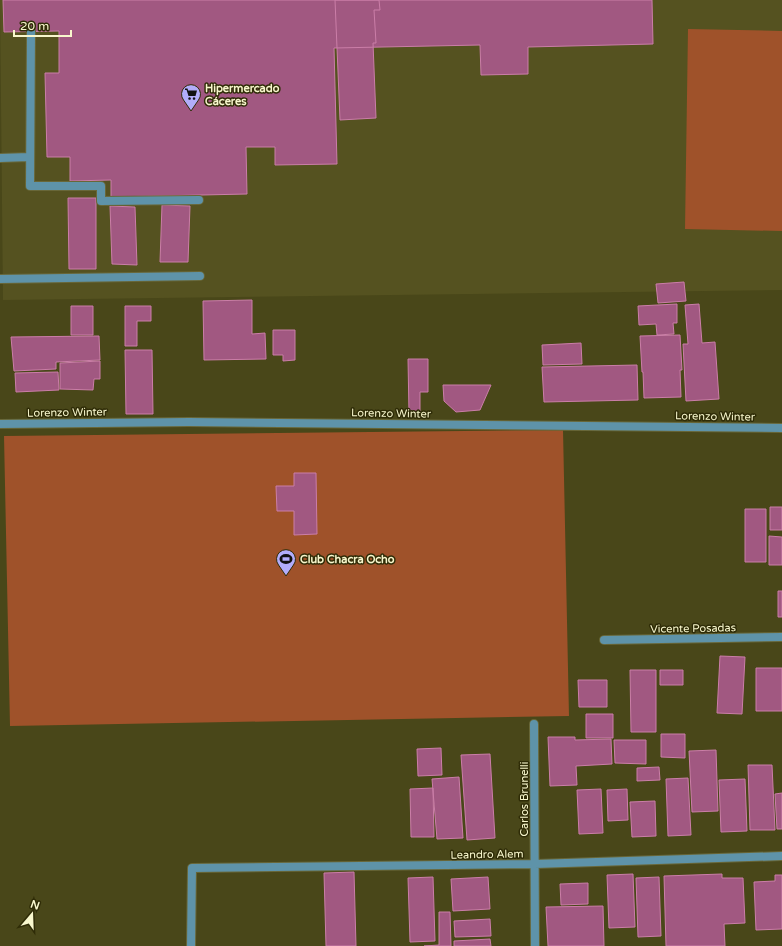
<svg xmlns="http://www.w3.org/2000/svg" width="782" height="946" viewBox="0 0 782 946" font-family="'Varela Round',sans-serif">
	<rect width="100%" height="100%" fill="#494719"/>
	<path fill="#555220" d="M0,0h782v290l-779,10z"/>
	<path fill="#9f522a" d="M688,29l94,2v200l-97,-2z
		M563,430l6,286 -559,10 -6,-290z"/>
	<path fill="#a15881" stroke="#cb7ea8" d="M3,0h649l1,44 -125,3v27l-47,1 -1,-30 -146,3 3,116 -62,1v-18h-29l1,47 -136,3v-17l-41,1v-24h-23l-2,-84h14v-42l-55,1z
		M335,0h44l1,10h-6l2,33h-3l3,75 -36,2z
		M68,198h28v71h-27z
		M162,205l28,1 -2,56h-28z
		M110,206l25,1 2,58 -25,-1z
		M684,282l2,19 -28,2 -2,-19z
		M252,300v34l13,-1 1,26 -62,1 -1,-59z
		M677,304v19h-4l1,11 -17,1 -1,-11 -17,1 -1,-19z
		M699,304l3,39 13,-1 4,57 -33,2 -3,-57h5l-3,-39z
		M71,306h22v29h-22z
		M125,306h26v15h-14v25h-12z
		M273,330h22v30l-12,1v-6h-10z
		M680,335l2,35h-2l1,27 -37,1 -1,-26h-1l-2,-36z
		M99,336l1,24 -44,2v7l-42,2 -3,-34z
		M581,343l1,21 -39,1 -1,-20z
		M125,350h27l1,64h-27z
		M408,359h20v33h-8v21l-11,1z
		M100,361v18h-6l-1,11 -33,-1v-26z
		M637,365l1,35 -94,2 -2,-35z
		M58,372l1,18 -43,2 -1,-19z
		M443,385h48l-11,25 -24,2 -12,-11z
		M294,473h22l1,61 -23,1v-24h-17l-1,-25h18z
		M770,507h12v23h-12z
		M745,509h21v53h-21z
		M769,536l13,1v28h-13z
		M778,591h4v26h-4z
		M720,656l25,1 -3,57 -25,-1z
		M756,668h26v43h-26z
		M630,670h26v62h-25z
		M660,670h23v15h-23z
		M578,680h29v27h-28z
		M586,714h27v24h-27z
		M661,734h24v24l-24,-1z
		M548,737h27v3l36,-1 1,25 -36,2 1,19 -27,1z
		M614,740h32v24l-31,-1z
		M441,748l1,27 -24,1 -1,-27z
		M716,750l2,61 -26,1 -3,-61z
		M490,754l5,84 -28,2 -6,-85z
		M748,765h24l3,65h-25z
		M659,767l1,13 -23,1v-13z
		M459,777l4,61 -26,1 -5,-60z
		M688,778l3,57 -23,1 -2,-57z
		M745,779l2,52 -26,1 -2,-52z
		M433,788l1,49h-23l-1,-48z
		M601,789l2,44 -24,1 -2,-44z
		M627,789l1,31 -20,1 -1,-31z
		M782,793v36h-5l-2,-35z
		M655,801l1,35 -24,1 -2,-35z
		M354,872l2,74h-30l-2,-73z
		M633,874l2,53 -26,1 -2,-53z
		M722,874v4h21l2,45 -21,1 1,22h-59l-2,-70z
		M775,875h7v54l-26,1 -2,-48 21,-1z
		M433,877l2,64 -25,1 -2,-64z
		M488,877l2,32 -37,2 -2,-32z
		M659,877l2,59 -23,1 -2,-59z
		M588,883v21l-27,1 -1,-21z
		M603,906l1,40h-56l-2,-39z
		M439,912h11l1,34h-27l15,-1z
		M490,919l1,17 -36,1 -1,-16z
		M490,939l1,7h-37v-5z"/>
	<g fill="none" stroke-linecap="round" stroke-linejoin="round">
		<defs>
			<path id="lane" d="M31,31l-1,155h71v15l98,-1
				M0,158l29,-1
				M0,279l200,-3"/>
			<path id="street" d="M0,424l189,-2 593,6
				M604,640l178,-3
				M534,724l1,222
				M191,946l1,-78 343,-4 247,-8"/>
		</defs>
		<use href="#lane" stroke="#686739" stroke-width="10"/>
		<use href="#street" stroke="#686739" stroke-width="10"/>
		<use href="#lane" stroke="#5e93a9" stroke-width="8"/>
		<use href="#street" stroke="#5e93a9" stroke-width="8"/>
	</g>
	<defs>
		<symbol id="supermarket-pin" viewBox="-11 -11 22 30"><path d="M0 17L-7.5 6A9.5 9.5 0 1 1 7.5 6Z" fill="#b2adfa" stroke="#2f2c07"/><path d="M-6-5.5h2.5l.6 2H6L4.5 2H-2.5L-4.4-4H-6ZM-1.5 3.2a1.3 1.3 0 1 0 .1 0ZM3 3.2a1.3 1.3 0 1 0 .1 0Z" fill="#111"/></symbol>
		<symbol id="stadium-pin" viewBox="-11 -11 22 30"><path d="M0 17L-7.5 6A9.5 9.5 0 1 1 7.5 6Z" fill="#b2adfa" stroke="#2f2c07"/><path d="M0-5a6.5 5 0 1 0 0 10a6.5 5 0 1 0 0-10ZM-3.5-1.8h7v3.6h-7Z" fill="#111"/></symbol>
	</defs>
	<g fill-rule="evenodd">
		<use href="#supermarket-pin" x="180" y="83" width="22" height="30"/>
		<use href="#stadium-pin" x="275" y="548" width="22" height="30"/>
	</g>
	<g text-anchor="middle" stroke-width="3" stroke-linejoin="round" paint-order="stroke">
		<g font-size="11" font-weight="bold" fill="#f8f7cd" stroke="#2f2c07" text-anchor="start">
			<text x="205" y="92">Hipermercado<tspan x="205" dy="13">Cáceres</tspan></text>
			<text x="300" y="563">Club Chacra Ocho</text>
		</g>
		<g font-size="11" fill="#f8f7cd" stroke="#2f2c07">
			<text transform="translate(67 412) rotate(-1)" y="4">Lorenzo Winter</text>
			<text transform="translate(391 413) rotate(1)" y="4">Lorenzo Winter</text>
			<text transform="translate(715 416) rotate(1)" y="4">Lorenzo Winter</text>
			<text transform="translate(693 628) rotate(-1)" y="4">Vicente Posadas</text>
			<text transform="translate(524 799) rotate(-90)" y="4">Carlos Brunelli</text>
			<text transform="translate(487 854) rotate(-1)" y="4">Leandro Alem</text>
		</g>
	</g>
	<g transform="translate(32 914) rotate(19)" stroke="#2f2c07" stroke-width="3" paint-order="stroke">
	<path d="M0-3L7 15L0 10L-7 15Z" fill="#f8f7cd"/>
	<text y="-6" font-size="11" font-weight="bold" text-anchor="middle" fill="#f8f7cd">N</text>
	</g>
	<path d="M14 30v6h57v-6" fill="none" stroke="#f8f7cd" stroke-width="2"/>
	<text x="20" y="30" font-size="12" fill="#f8f7cd" stroke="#2f2c07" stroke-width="3" paint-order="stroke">20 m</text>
</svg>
